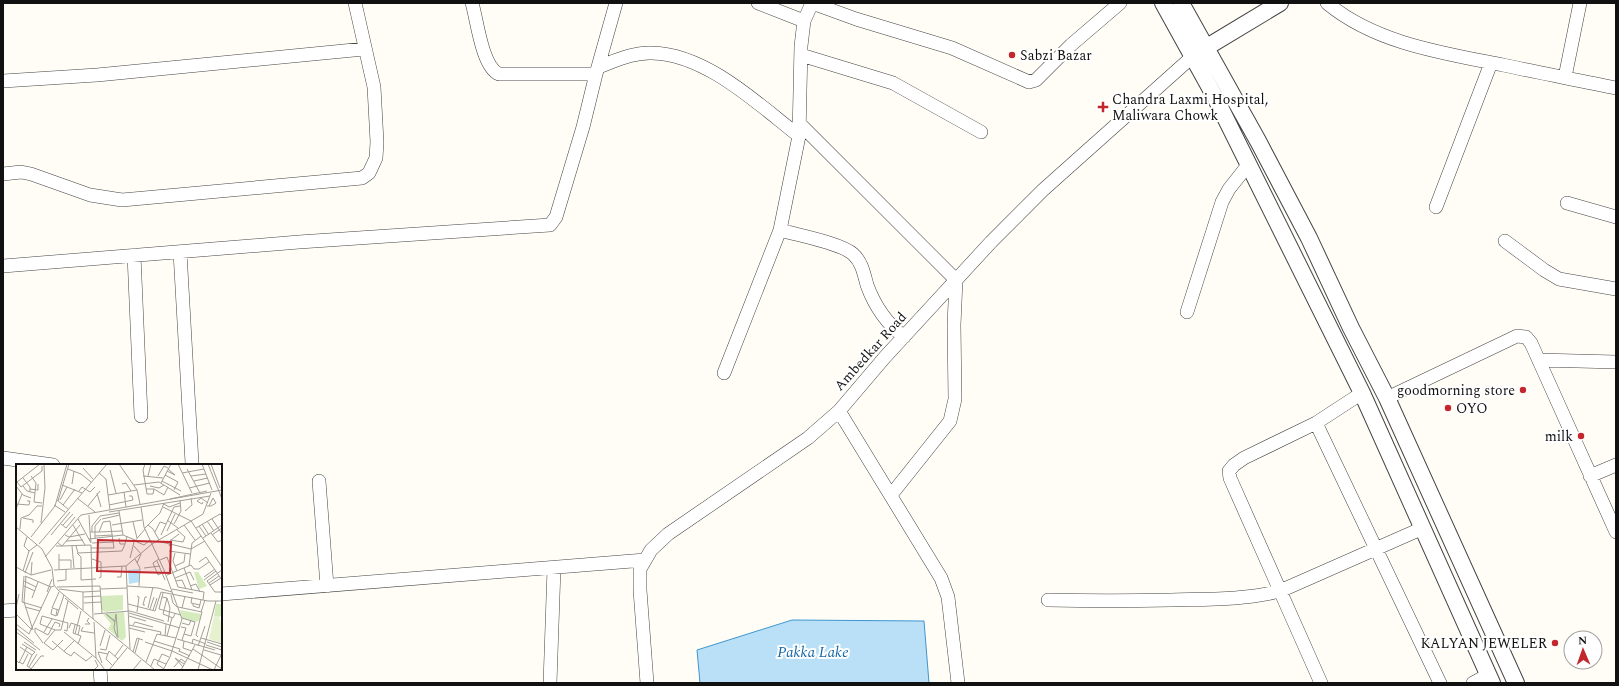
<svg xmlns="http://www.w3.org/2000/svg" width="1619" height="686" viewBox="0 0 1619 686" font-family="Spectral,serif">
	<rect width="100%" height="100%" fill="#fffdf5"/>
	<path fill="#b9e0f7" stroke="#3f96cf" d="M792,620l132,1 5,62h-229l-3,-33z"/>
	<g fill="none" stroke-linecap="round" stroke-linejoin="round">
		<defs>
			<path id="minor" d="M472,3c5,17 10,64 27,71h97l20,-71
				M758,3l46,18
				M1327,3c48,40 115,50 176,62 37,8 75,15 113,23
				M801,55l92,28 88,49
				M598,67c17,-6 36,-15 54,-14 54,1 106,51 147,83
				M1565,77l15,-74
				M3,81l94,-6 267,-26
				M799,123l157,157 -2,45 1,74 -5,22 -59,74
				M3,174l18,-2 10,2 59,21 32,5 240,-22 7,-5 7,-15 1,-16 -3,-55 -19,-84
				M1567,203l49,14
				M1436,207l55,-144
				M780,230c17,5 61,13 73,24 9,8 11,20 14,31 8,22 19,38 37,52
				M1505,241l39,29 15,9 57,10
				M180,252l12,211
				M134,255l7,161
				M3,266l296,-24 251,-17 6,-8 27,-90 13,-53
				M1187,312l35,-110 7,-13 19,-24
				M1539,360l77,2
				M724,373l56,-143 19,-94 2,-90 3,-25 8,-18 44,16 96,29 77,34 7,-2 35,-35 49,-42
				M1387,398l109,-52 21,-10 9,1 5,6 85,189
				M839,411l102,167 7,19 10,86
				M1316,423l124,260
				M3,458l50,7
				M1590,476l26,-11
				M319,481l8,105
				M221,594l424,-34
				M1048,600c41,1 82,1 123,0 37,-1 73,0 109,-9l143,-63
				M3,611l14,-1
				M100,669l1,14
				M550,683l4,-115
				M647,683l-7,-93v-21l11,-19 17,-16 140,-96 31,-27 46,-54 106,-115 52,-52 149,-133
				M1321,683l-91,-205 -1,-7 5,-6 10,-7 72,-35 46,-30
				M1473,683l15,-8"/>
			<path id="tertiary" d="M1163,3l52,94 147,296 130,290
				M1181,3l77,138 51,97 42,90 36,70 129,285
				M1197,53l83,-50"/>
		</defs>
		<use href="#minor" stroke="#444" stroke-width="14"/>
		<use href="#tertiary" stroke="#444" stroke-width="18"/>
		<use href="#minor" stroke="#fff" stroke-width="13"/>
		<use href="#tertiary" stroke="#fff" stroke-width="16"/>
	</g>
	<g fill="#c4262e" stroke="#fff" stroke-width="1.5">
		<circle cx="1012" cy="55" r="4"/>
		<path d="M1101 101h4v4h4v4h-4v4h-4v-4h-4v-4h4z"/>
		<circle cx="1523" cy="390" r="4"/>
		<circle cx="1448" cy="408" r="4"/>
		<circle cx="1581" cy="436" r="4"/>
		<circle cx="1555" cy="643" r="4"/>
	</g>
	<g text-anchor="middle" stroke-width="4" stroke-linejoin="round" paint-order="stroke">
		<g font-size="14" fill="#111" stroke="#fff" text-anchor="start">
			<text x="1020" y="60">Sabzi Bazar</text>
			<text x="1112" y="104">Chandra Laxmi Hospital,<tspan x="1112" dy="16">Maliwara Chowk</tspan></text>
			<text x="1515" y="395" text-anchor="end">goodmorning store</text>
			<text x="1456" y="413">OYO</text>
			<text x="1573" y="441" text-anchor="end">milk</text>
			<text x="1547" y="648" text-anchor="end">KALYAN JEWELER</text>
		</g>
		<g font-size="14" fill="#111" stroke="#fff">
			<text transform="translate(870 351) rotate(-48)" y="5">Ambedkar Road</text>
		</g>
		<g font-size="15" font-style="italic" fill="#1768a6" stroke="#fff">
			<text x="813" y="657">Pakka Lake</text>
		</g>
	</g>
	<g transform="translate(16 464)">
		<rect width="206" height="206" fill="#fffdf5"/>
		<path d="M178,108h4l9,14 -8,3zM107,131v15l-18,2 -4,-3v-13zM200,140h6v11l-3,2 -5,-1zM164,146l21,4 -1,6 -4,2 -14,-4zM108,148l2,25 -4,4 -14,-12 3,-5 -8,-10z" fill="#d5ebbd"/>
		<path d="M198,152l5,1 3,8v18l-13,-4z" fill="#e6f2cf"/>
		<path d="M123,105v13l-10,2 -1,-14z" fill="#b9e0f7"/>
		<path fill="none" stroke="#a09f9a" stroke-width="1" d="M103,0l18,26 3,14M129,0l-2,6 4,24h6l1,-5M162,0l14,29M186,0l10,26M192,0l14,35M195,0l9,24M67,4l10,11M52,5l13,5 10,8M171,5l13,24M94,6l6,23M151,7l8,4 -7,-6M83,9l7,6 4,31M166,9l22,-4M149,11l13,7 -4,8M15,12l5,7 -2,19 8,1M127,12l20,2M132,12l3,-12M142,12l6,-10 4,2M175,12l15,-2M7,14l7,9v5M146,17l19,10M178,17l14,-3M1,18l4,5 21,-16v-5M1,18l23,-18M145,19l10,-19M56,20l2,-13M106,20l4,-1 5,8M46,21l20,8M118,21l25,-3 21,13M0,22l7,9 8,3M7,22l4,5 8,2M134,22l9,2 5,-3M173,24l21,-5M14,25l8,1v-6M130,25h8l10,6 4,-8M63,27l3,-4 8,5 5,-5M108,28l2,15M81,29l4,14M92,31l29,-5M61,34l18,14M154,35l37,-8M41,36l11,9M44,36l7,-13M42,37l11,-37M187,38l-1,2 -5,-3 4,-3 7,5M0,40l13,1 1,-4h-3M148,40l5,3 11,-4M38,41l11,7M47,41l12,-16M93,41l24,-5 -1,-4h-3M72,42l12,-15M191,42h4l5,-3 -3,-5 -4,8M125,43l3,20 20,43 18,49 -12,38 -7,13M147,43l28,14M0,45l6,-15M169,47l7,-6 -1,-7M93,48l101,-16M73,51l1,17M7,54l10,2v3M62,55l13,24M86,55l18,-4M196,55l10,15M151,56l11,8M175,57l31,46M191,57l7,10M117,58l4,16M25,59l4,-35 -1,-24M45,60l5,4 9,-11M158,60l7,-13 -1,-11M186,60l7,11M47,61l10,-11M57,61l12,20M96,61l30,-5M132,61l5,4 6,11M168,61l11,15M183,62l7,10M0,63l26,22 10,19 2,17 4,5 97,80M129,64l15,-15 4,-10M180,64l24,-14 2,2M4,65l1,-11 8,-3 8,-9h5M151,67l8,-17M76,68v-6l8,-10 19,-3M83,68l23,-1M139,68l5,-10 6,2M195,69l7,9 4,-2M35,71l19,-23M49,71l4,2 16,-3M107,71l12,5M145,71l13,-28 6,-1M196,71l10,-7M79,72l18,-1M11,73l-3,9 5,5M15,73l24,-31 12,-42M103,74l1,6h5l2,-8M187,74l19,-13M73,75l34,-4 -4,-24M79,75v-13l6,-7M154,76l13,2 2,-5 -9,-8M50,77l17,-1M119,77l9,4 6,-5M141,77l34,8 14,-8M75,78l-1,-10h9l4,-10 7,-1 4,27h-23M42,79l4,3 29,-1 2,74M76,79l22,-1M23,80l68,-80M40,82h6l18,-21M56,82l2,22M60,82l2,7 44,-2 3,-7M118,82l7,8 -4,9M153,82l2,-6 8,-6M153,87l21,3M61,89l4,4v23l15,-1M159,89l-2,8 4,10M43,90v15M29,93l36,-42 141,-25M114,94l4,-16 11,-13M76,95l9,3v15l-2,1M119,95l5,9 -1,18M143,95l-6,4 5,12 6,-3M43,96h12v8M144,96l7,-3 11,30 26,5 -1,8M141,97l8,19M183,98l7,-5 16,23M159,102l9,-4 1,-8M173,102l3,-23 9,-7M0,103l15,8 20,-5M128,104l16,-2M168,104l8,22M38,106l72,-4M7,107l6,-20 8,-6M9,109l8,-21M15,111l1,-13M151,111l24,-10 3,4h5l10,-7M8,112l-2,26 20,6M9,112l26,11M10,112l-2,26 9,28M101,113h4l1,-11M188,113l11,-8M159,114l15,-6 4,8M188,116l12,-9M8,117l12,6M41,117l9,-1v-11M160,117l6,-1 4,9M191,117l8,11h7M191,117l15,-11M193,119l10,-7M194,121l11,-7M8,122l11,5M111,122l31,2 14,4M174,122l6,-2 4,8M41,123l43,-1 2,27M43,125l24,3v18M84,125l27,-1M156,125l21,4M31,128l5,-13M67,128l17,-1M147,129l-4,16 22,6M155,131l2,8 4,4M68,133l17,-1M146,133l5,1 3,10 -2,14M176,133l-1,6 9,2M16,134l6,-16M49,134l13,11M151,134l-4,16 10,4 2,-4M68,139l17,-1M112,140l27,7 6,-19 47,9h14M177,140v2l6,2 2,-8M129,141h-2l2,-8h2M9,143l15,4M162,143l24,5 -6,23 2,2M0,144l3,-14M132,144l5,-21M166,144l3,-12M36,145l-1,5 5,2 1,-6M134,145l4,-12M43,146l-7,-2 7,-16M137,146l4,-12M121,148l2,-15 -2,-1M185,148l4,-12M113,149l51,15M0,150l16,16M78,150l36,-3 34,10M26,152l-2,8 15,6 -11,13 9,7 10,-10M26,152l26,7 -1,8 -3,-1M41,152l7,-21M113,152l17,5M166,154l13,4 -4,14 -7,-2M78,158l2,36 9,12M99,158l-9,-8 9,7M166,159l7,2 2,-5M0,160l13,10 22,-47 3,-1M69,160h5l-3,-3 2,-3M59,161l-2,8 8,3 -3,8M113,161l32,7 -1,3M117,161l2,-3 18,5M67,163l-2,4 13,2M165,163l5,1 -4,12M0,164l18,15M19,164v4l8,11M19,164l13,7M53,164l2,-5 9,3 -2,9M113,164l16,4M39,166h6l7,-29M0,168l10,7M28,168l8,-13M48,168l32,26M59,170l6,-23M32,171l7,-13 5,2 -1,3M149,172l1,-12M151,172l5,-18M101,173l-3,-9 2,-14 2,24M185,174l21,6M10,175l14,11M161,175l38,11M36,177l14,12 5,3 3,-4 12,9 6,-5M138,177l26,8 -1,3M168,177l-1,7 9,3M8,178l12,8M129,178l27,9M191,178l15,5M6,180l13,8 -3,3M176,180l1,-5 13,5M190,181l16,5M84,182l5,-16M182,182l7,-20M4,183l12,8 -5,11 6,4M84,185l6,1 4,-15M114,185l-4,-83 26,-22 51,-30 8,-21M177,185l29,20M188,186l17,5M48,187l10,-10M156,187l41,19M163,187l11,5M117,188l4,-14 6,2M119,189l4,-14M99,192l8,-11M1,197l2,2 8,-16M3,198l4,2 5,-10M130,198l11,-28 19,4M86,199l-4,-11 10,2M96,201l-6,-6 3,-8 9,8M135,202l3,-7 12,5M13,203l8,-13M158,203l7,-8 4,3M167,203l-8,-9 9,6M15,205l10,-13h3M148,205l-7,-5 5,-10 7,3M78,206l4,-4 -3,-6M93,206l18,-22M117,206l8,-10M165,206l14,-25M182,206l18,-69M198,206l8,-17"/>
		<path fill="#c4262e" fill-opacity="0.15" stroke="#c4262e" stroke-width="2" d="M82,76l73,2 -1,31 -73,-2z"/>
		<rect width="206" height="206" fill="none" stroke="#111" stroke-width="2"/>
	</g>
	<rect width="1619" height="686" fill="none" stroke="#111111" stroke-width="8"/>
	<g transform="translate(1583 650) rotate(358)"><circle r="19" fill="#ffffff" stroke="#a0a0a0"/>
	<path d="M0-3L7 15L0 10L-7 15Z" fill="#c4262e"/>
	<text y="-6" font-size="11" font-weight="bold" text-anchor="middle" fill="#111111">N</text>
	</g>
</svg>
